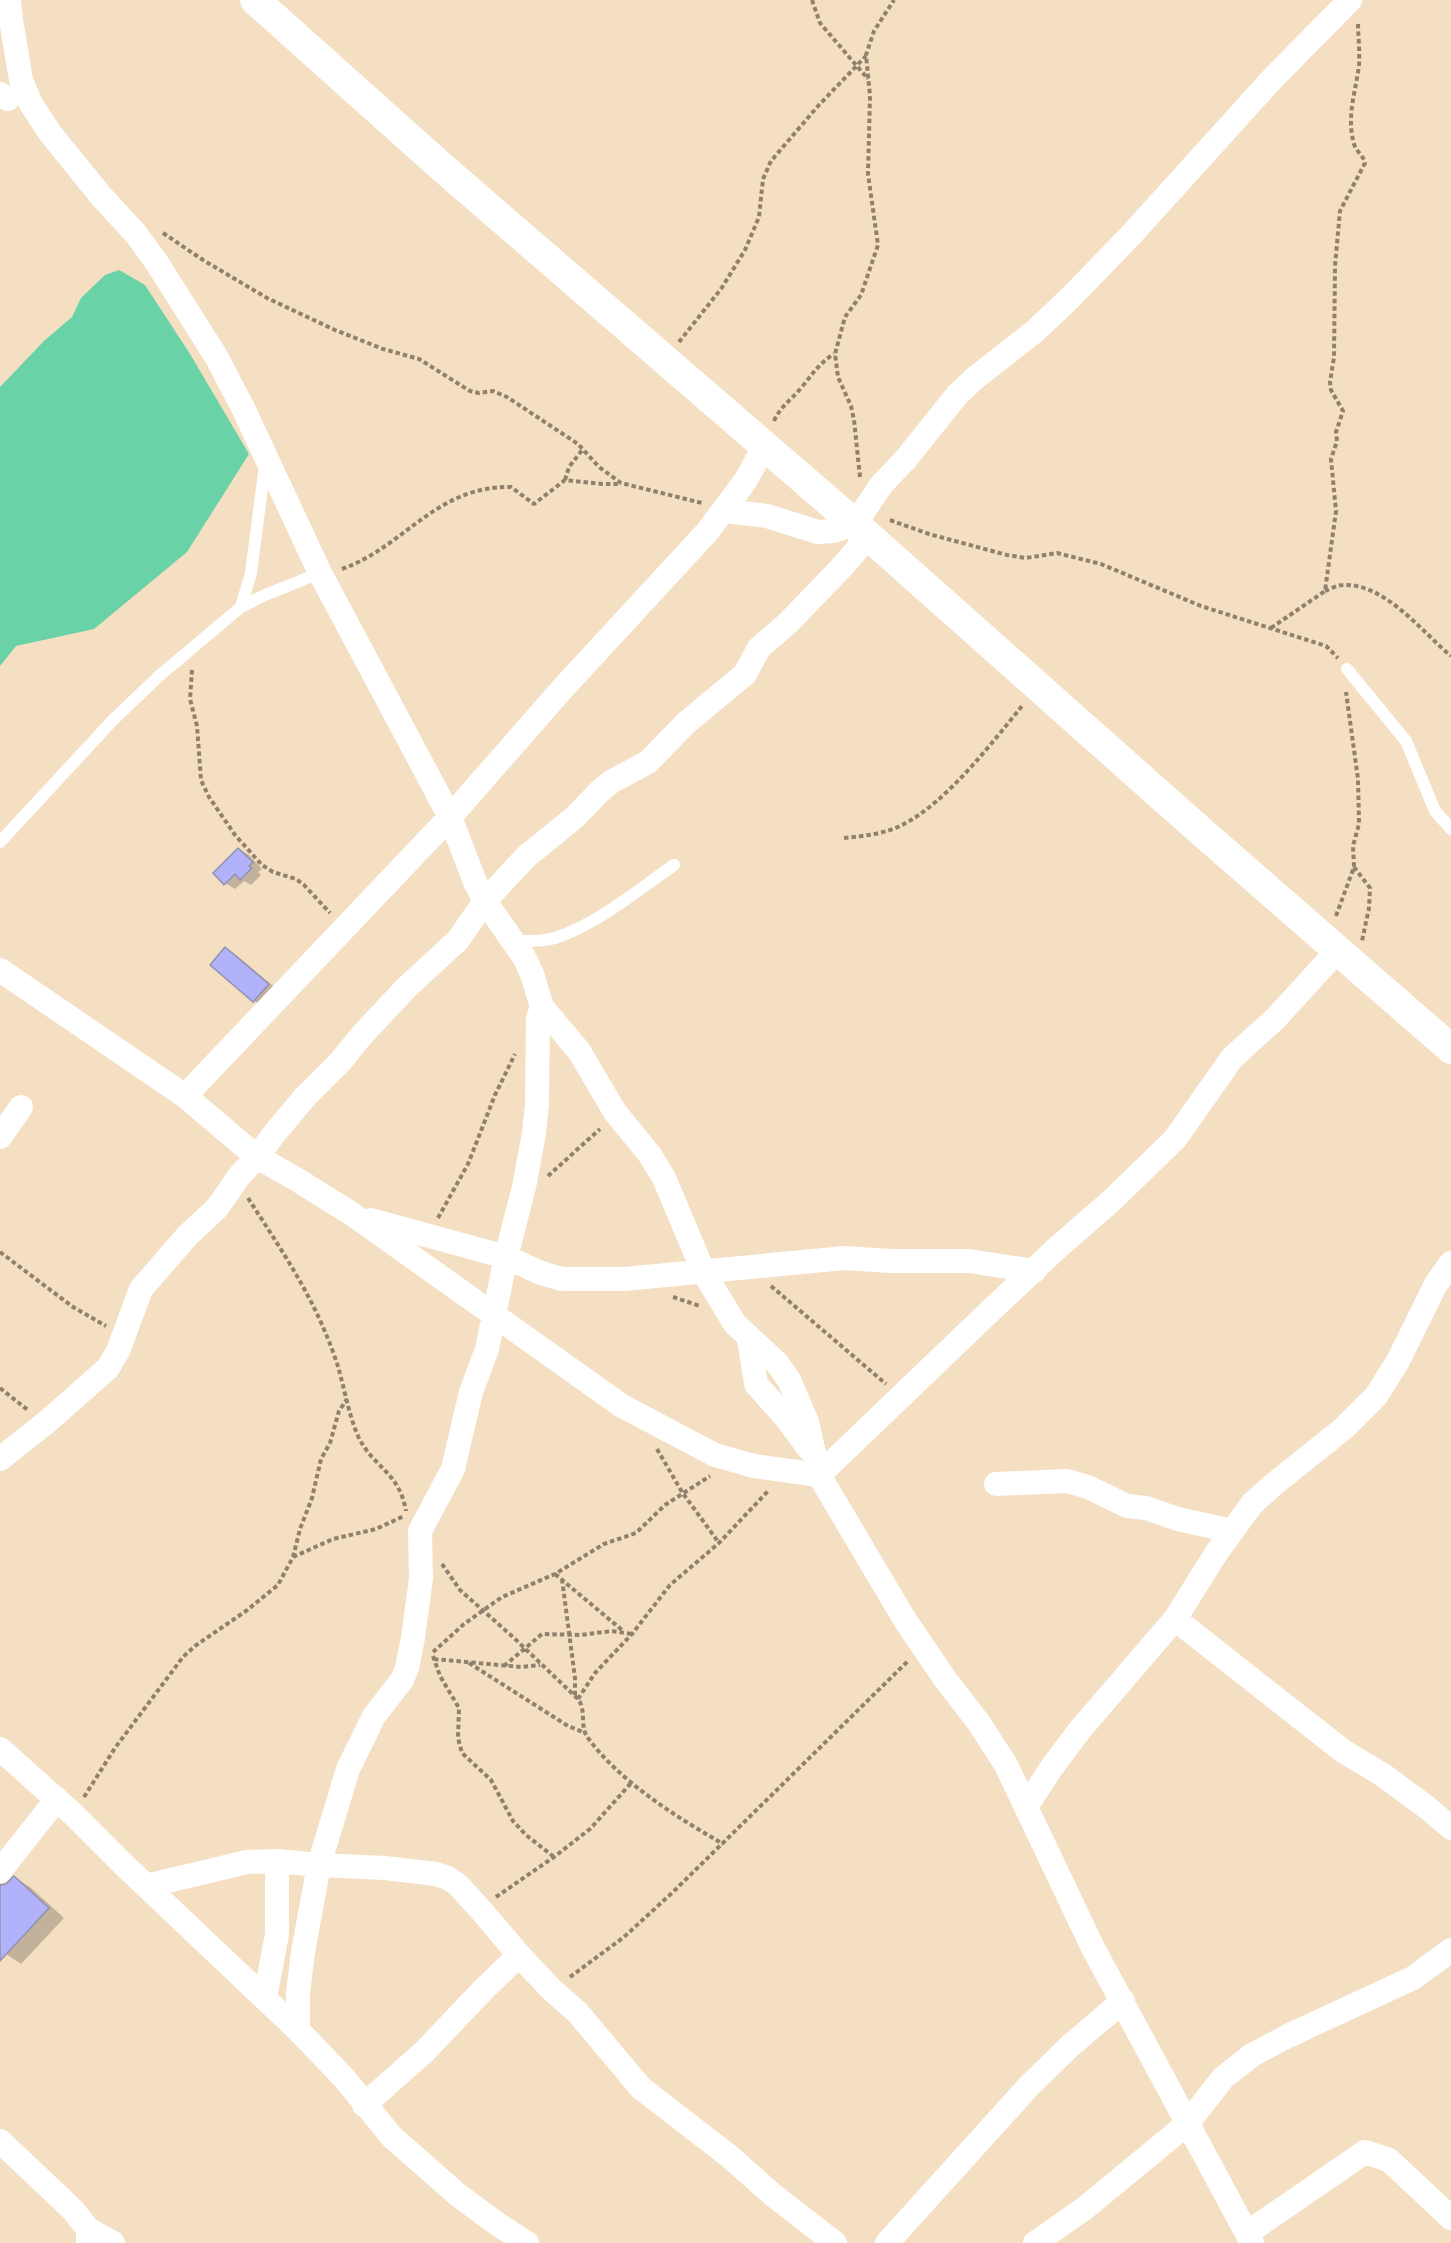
<svg xmlns="http://www.w3.org/2000/svg" width="1451" height="2243" viewBox="0 0 1451 2243" font-family="Arial,sans-serif">
	<rect width="100%" height="100%" fill="#f4dfc2"/>
	<path fill="#69d2a6" d="M119,270l26,15 45,69 59,100 -62,98 -93,77 -78,17 -16,20v-279l44,-46 28,-24 9,-19 24,-23z"/>
	<path fill="#0003" d="M239,849l10,6 13,14 -4,3 3,3 -10,10 -7,-4 -9,8 -10,-6z
		M226,949l10,6 42,35 -14,17 -10,-6 -42,-36z
		M15,1878l15,9 34,31 -43,46 -21,-14v-63l6,-2z"/>
	<path fill="#b1b2f9" stroke="#9091af" stroke-width="1.5" d="M238,848l15,14 -4,4 3,2 -12,12 -5,-6 -11,11 -11,-12z
		M225,947l44,37 -16,18 -43,-37z
		M14,1876l35,32 -49,53v-76l6,-1z"/>
	<g fill="none" stroke-linecap="round" stroke-linejoin="round">
		<path stroke="#90816d" stroke-width="4" stroke-dasharray="4.5 3" stroke-linecap="butt" d="M812,0l8,23 48,56
			M163,233l40,27 64,38 68,32 48,19 36,10 51,32 9,2 14,-2 14,6 71,47 21,23 22,16 81,20
			M679,342l42,-53 24,-39 14,-33 4,-38 8,-18 47,-55 48,-50
			M774,421c6,-14 17,-21 27,-33 11,-13 18,-25 33,-34
			M860,477l-6,-57 -3,-14 -13,-29 -3,-23 10,-37 16,-22 17,-50 -10,-71 2,-78 -4,-41 8,-24 20,-31
			M565,480l4,-13 14,-18
			M890,520l39,14 78,21 19,3 31,-5 44,11 100,42 125,40 12,12
			M342,569c64,-23 93,-83 169,-82l23,17 31,-24 37,4h19
			M1325,591c5,-2 12,-6 18,-6 42,-2 79,47 108,71
			M1271,628l54,-37 11,-80 -5,-52 6,-18 -1,-9 7,-21 -12,-21 -1,-8 4,-25 1,-91 5,-55 25,-48c-2,-8 -9,-12 -11,-19 -8,-28 2,-53 5,-79 1,-14 -1,-29 -1,-43
			M192,670l-2,29 7,27 4,54 8,17 26,38 27,30 11,7 23,7 8,6 26,28
			M844,838c20,-2 40,-4 58,-13 43,-21 90,-82 120,-119
			M1354,867l16,21 -1,20 -7,33
			M1336,916l18,-49 -1,-21 6,-22 -1,-45 -12,-87
			M548,1176l52,-47
			M248,1198c27,42 55,83 75,129 6,14 12,29 16,43 6,22 10,45 19,66 15,32 41,35 48,75
			M438,1218l30,-54 27,-69 20,-41
			M0,1252l73,55 33,19
			M771,1286l115,98
			M673,1297l27,9
			M0,1388l29,23
			M657,1449l25,43 37,51
			M293,1557l40,-18 43,-10 28,-13
			M442,1564l18,26 54,48 64,61c9,12 1,27 10,39 33,45 89,79 135,106
			M555,1574l67,56
			M562,1579l13,99v18
			M433,1652l31,-28 38,-27 53,-23 49,-30 32,-11 29,-28 45,-29
			M433,1656l7,20 19,32 -1,30 4,15 29,27 22,41 13,14 28,22
			M434,1659l87,8 19,-2
			M469,1663l99,63 15,6
			M504,1666l38,-32 38,1 32,-4 20,3
			M578,1699l17,-26 37,-39 38,-49 49,-42 50,-53
			M84,1797l31,-49 68,-91 12,-11 51,-35 32,-26 15,-28 7,-28 12,-31 9,-39 9,-16 9,-32 8,-12
			M496,1897l58,-40 36,-28 42,-47
			M570,1977l54,-40 49,-45 235,-231"/>
		<path stroke="#fff" stroke-width="12" d="M241,607l24,-12 55,-22
			M1347,669l59,72 29,70 16,18
			M0,842l113,-122 46,-44 82,-69 10,-34 14,-108
			M514,941c14,0 27,1 41,-3 41,-13 83,-48 119,-73"/>
		<path stroke="#fff" stroke-width="24" d="M9,0l2,20 10,60 10,24 19,29 51,63 35,38 21,29 60,95 27,52 76,163 130,244 25,65 10,19 39,56 8,17 10,33 37,44 36,61 35,43 14,23 40,95 31,51 42,39 12,17 18,42 12,53 86,145 40,59 34,44 27,42 87,183 159,295
			M0,94l8,5
			M725,511l42,5 51,16 15,-1 22,-7 27,-40 23,-24 52,-65 18,-17 59,-46 38,-36 58,-60 143,-158 77,-78
			M0,970l185,126 72,61 39,22 56,35 270,192 93,49 39,11 65,9 167,-160 71,-67 53,-46 65,-63 57,-81 44,-40 63,-69
			M185,1096l265,-279 114,-130 143,-155 39,-52 18,-34
			M0,1137l21,-30
			M371,1220l135,37 35,16 21,6h62l221,-21 45,3h79l65,10
			M749,1339l7,45 31,35 22,30
			M0,1459l48,-38 60,-53 10,-17 23,-62 47,-54 29,-27 23,-33 17,-18 17,-23 30,-36 36,-36 21,-26 46,-49 51,-47 27,-39 23,-25 19,-20 48,-39 24,-25 12,-10 37,-20 38,-39 59,-49 14,-26 29,-25 53,-55 15,-17 10,-18
			M996,1484l71,-3 21,6 39,19 19,2 32,11 54,12
			M1175,1619l168,132 40,24 46,34 22,19
			M0,1749l74,66 49,49 175,166 46,48 48,59 66,58 38,28 31,20
			M1026,1807l26,-40 27,-36 96,-112 42,-67 35,-48 21,-19 71,-57 32,-32 22,-35 38,-77 15,-21
			M0,1871l57,-72
			M146,1886l101,-24 30,-1 42,4 66,3 51,6 12,4 10,7 22,24 39,46 33,35 26,23 63,75 88,68 44,39 62,48
			M265,1998l12,-64v-73
			M298,2030v-37l5,-41 16,-87 29,-96 26,-53 28,-36 5,-12 6,-30 8,-60 -1,-47 33,-62 18,-77 16,-43 19,-92 18,-70 10,-54 3,-29 1,-86 4,-11
			M364,2105l60,-53 59,-62 36,-35
			M0,2141l73,69 15,19v14
			M88,2229l25,14
			M1247,2233l118,-81 24,8 62,58
			M887,2243l142,-157 41,-40 53,-45
			M1035,2243l50,-35 102,-84 36,-46 29,-23 36,-19 125,-58 38,-28"/>
		<path stroke="#fff" stroke-width="30" d="M255,0l189,169 411,355 340,302 256,223"/>
	</g>
</svg>
